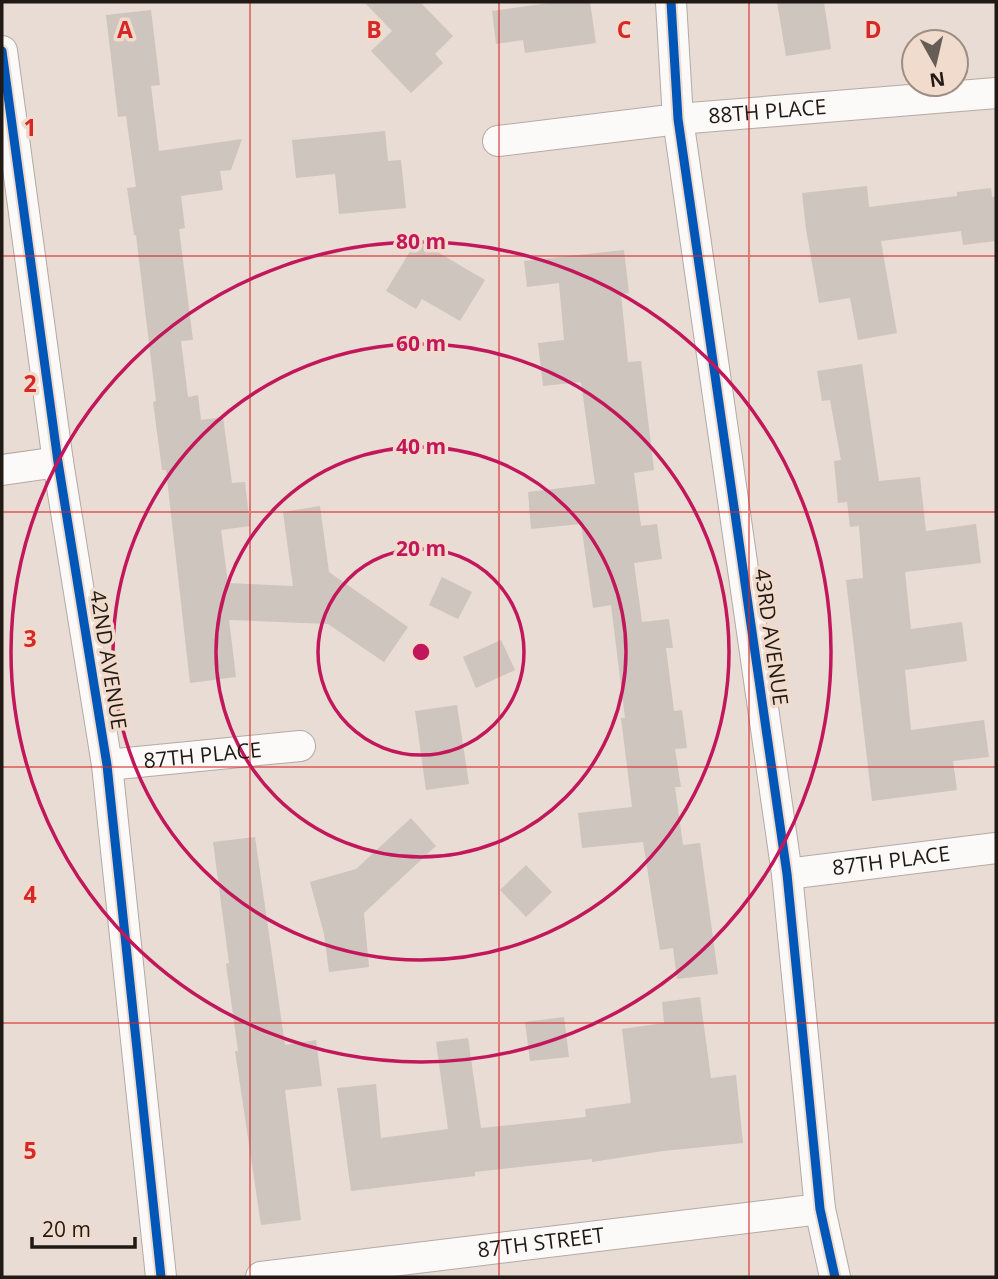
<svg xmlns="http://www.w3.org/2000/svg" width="998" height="1279" viewBox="0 0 998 1279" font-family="'Open Sans',sans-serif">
	<rect width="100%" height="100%" fill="#e8dcd4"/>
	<path fill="#cec5be" d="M364,2h56l33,34 -18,18 8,9 -32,30 -40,-42 21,-20z
		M557,2h33l6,41 -71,10 -2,-13 -27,4 -4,-33z
		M777,2h47l7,47 -45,7z
		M151,10l9,75 -9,1 8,65 83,-12 -11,31 -11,1 3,19 -42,6 4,32 -6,1 14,111 -12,1 7,56 10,-2 3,25 22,-3 9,66 13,-1 5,44 -29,4 7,53 65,3 -10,-74 37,-6 9,66 79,55 -24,35 -56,-38 -99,-4 7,57 -46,6 -24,-213h-4l-9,-68 3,-1 -20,-166h-2l-7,-47 9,-1 -10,-71 -8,1 -12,-102z
		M385,131l3,30 13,-1 5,48 -67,6 -4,-40 -39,4 -4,-38z
		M867,186l2,21 88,-11v-4l34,-4 1,9 4,-1v45l-33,4 -2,-14 -80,10 16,92 -39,7 -8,-42 -31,5 -13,-74 -4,-36z
		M417,240l68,40 -25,41 -38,-22 -6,10 -30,-18z
		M624,250l5,43 -8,1 7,68 13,-1 13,109 -20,3 7,53 16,-2 5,35 -28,4 8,59 27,-3 4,29h-7l8,63 8,-1 5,38 -12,1 6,38h-6l8,58 17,-2 18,131 -41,5 -4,-31 -13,2 -17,-108 -61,6 -4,-35 54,-6 -11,-89h4l-14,-113 -18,3 -12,-84 -50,5 -3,-37 67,-8 -14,-102 -38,4 -5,-43 26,-3 -5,-57 -32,4 -3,-26z
		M862,364l17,117 41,-4 6,54 50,-7 5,39 -76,9 6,57 51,-7 5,39 -62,9 6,60 73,-10 5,37 -36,4 4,29 -85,11 -26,-221 17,-2 -4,-52 -9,1 -3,-25 -9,1 -4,-42 7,-1 -11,-60 -8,1 -5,-30z
		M442,577l30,15 -14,27 -29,-14z
		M501,640l14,30 -39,18 -13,-31z
		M457,705l12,79 -43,6 -11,-79z
		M411,818l25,28 -72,67 5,54 -40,5 -5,-38 -14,-52 46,-13z
		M255,837l30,208 31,-5 6,46 -37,4 16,130 -40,5 -26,-174h3l-12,-87 3,-1 -16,-121z
		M526,865l26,27 -26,25 -26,-27z
		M700,997l11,81 25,-3 7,68 -80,8 -71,11v-3l-117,13v4l-124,15 -14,-103 39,-4 5,54 67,-9 -12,-87 32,-4 13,90 105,-11 -1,-8 46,-6 -9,-74 42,-6 -2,-21z
		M564,1017l5,40 -39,4 -5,-39z"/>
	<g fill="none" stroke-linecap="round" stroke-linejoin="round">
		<defs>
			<g id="street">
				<path d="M671,2l7,117 109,755 33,335 15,68"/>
				<path d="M2,51l56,411 49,303 54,512"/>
				<path id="s1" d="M498,141l180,-22 318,-26"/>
				<path d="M2,470l56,-8"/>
				<path id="s2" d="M107,765l193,-19"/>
				<path id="s3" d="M787,874l209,-26"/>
				<path id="s4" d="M261,1277l559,-68"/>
			</g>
		</defs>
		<use href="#street" stroke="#b4aaa4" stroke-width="32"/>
		<use href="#street" stroke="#fcfaf9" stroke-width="30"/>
		<defs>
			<path id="cycleway" d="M671,2l7,117 109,755 33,335 15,68
				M2,51l56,411 49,303 54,512"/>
		</defs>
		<use href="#cycleway" stroke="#f0dbcc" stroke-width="13"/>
		<use href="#cycleway" stroke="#0057b8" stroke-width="9"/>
	</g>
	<path fill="none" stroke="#d62828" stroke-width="2" stroke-opacity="0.55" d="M250,2v1275M499,2v1275M749,2v1275M2,256h994M2,512h994M2,767h994M2,1023h994"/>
	<g fill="none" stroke="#c2185b" stroke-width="3.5">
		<circle cx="421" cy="652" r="103"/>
		<circle cx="421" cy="652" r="205"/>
		<circle cx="421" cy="652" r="308"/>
		<circle cx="421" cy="652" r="410"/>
	</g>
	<g text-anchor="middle" stroke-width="7" stroke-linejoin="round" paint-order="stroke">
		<g font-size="21" fill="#211914" stroke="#f0dbcc">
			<text dy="7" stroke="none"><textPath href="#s1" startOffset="271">88TH PLACE</textPath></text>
			<text transform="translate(771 637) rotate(82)" y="7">43RD AVENUE</text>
			<text transform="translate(108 660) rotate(81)" y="7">42ND AVENUE</text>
			<text dy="7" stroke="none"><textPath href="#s2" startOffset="96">87TH PLACE</textPath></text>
			<text dy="7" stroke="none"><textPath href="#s3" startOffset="105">87TH PLACE</textPath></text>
			<text dy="7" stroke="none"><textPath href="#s4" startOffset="282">87TH STREET</textPath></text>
		</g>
	</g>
	<g font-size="23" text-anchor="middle" font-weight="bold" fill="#d62828" stroke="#f0dbcc" stroke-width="7" stroke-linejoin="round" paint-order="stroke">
		<text x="125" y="38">A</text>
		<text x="374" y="38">B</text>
		<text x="624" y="38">C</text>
		<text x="873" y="38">D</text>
		<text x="30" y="136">1</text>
		<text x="30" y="392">2</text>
		<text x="30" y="647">3</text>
		<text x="30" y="903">4</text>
		<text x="30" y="1159">5</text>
	</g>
	<circle cx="421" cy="652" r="10" fill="#c2185b" stroke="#f0dbcc" stroke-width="3.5"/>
	<g font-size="21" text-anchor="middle" font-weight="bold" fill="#c2185b" stroke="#f0dbcc" stroke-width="7" stroke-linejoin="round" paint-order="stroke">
		<text x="421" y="249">80 m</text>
		<text x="421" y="351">60 m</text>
		<text x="421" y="454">40 m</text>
		<text x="421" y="556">20 m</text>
	</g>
	<rect width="998" height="1279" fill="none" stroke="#211914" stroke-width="7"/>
	<g transform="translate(935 63) rotate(172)"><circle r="33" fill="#f0dbcc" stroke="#9d8d82" stroke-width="2"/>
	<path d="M0-5L12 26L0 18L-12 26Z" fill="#675d57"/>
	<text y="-10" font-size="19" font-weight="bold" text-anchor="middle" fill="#211914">N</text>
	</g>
	<path d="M32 1237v10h103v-10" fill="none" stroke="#211914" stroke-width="3.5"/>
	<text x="42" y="1237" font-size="21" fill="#211914" stroke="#f0dbcc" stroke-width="5" paint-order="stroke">20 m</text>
</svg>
